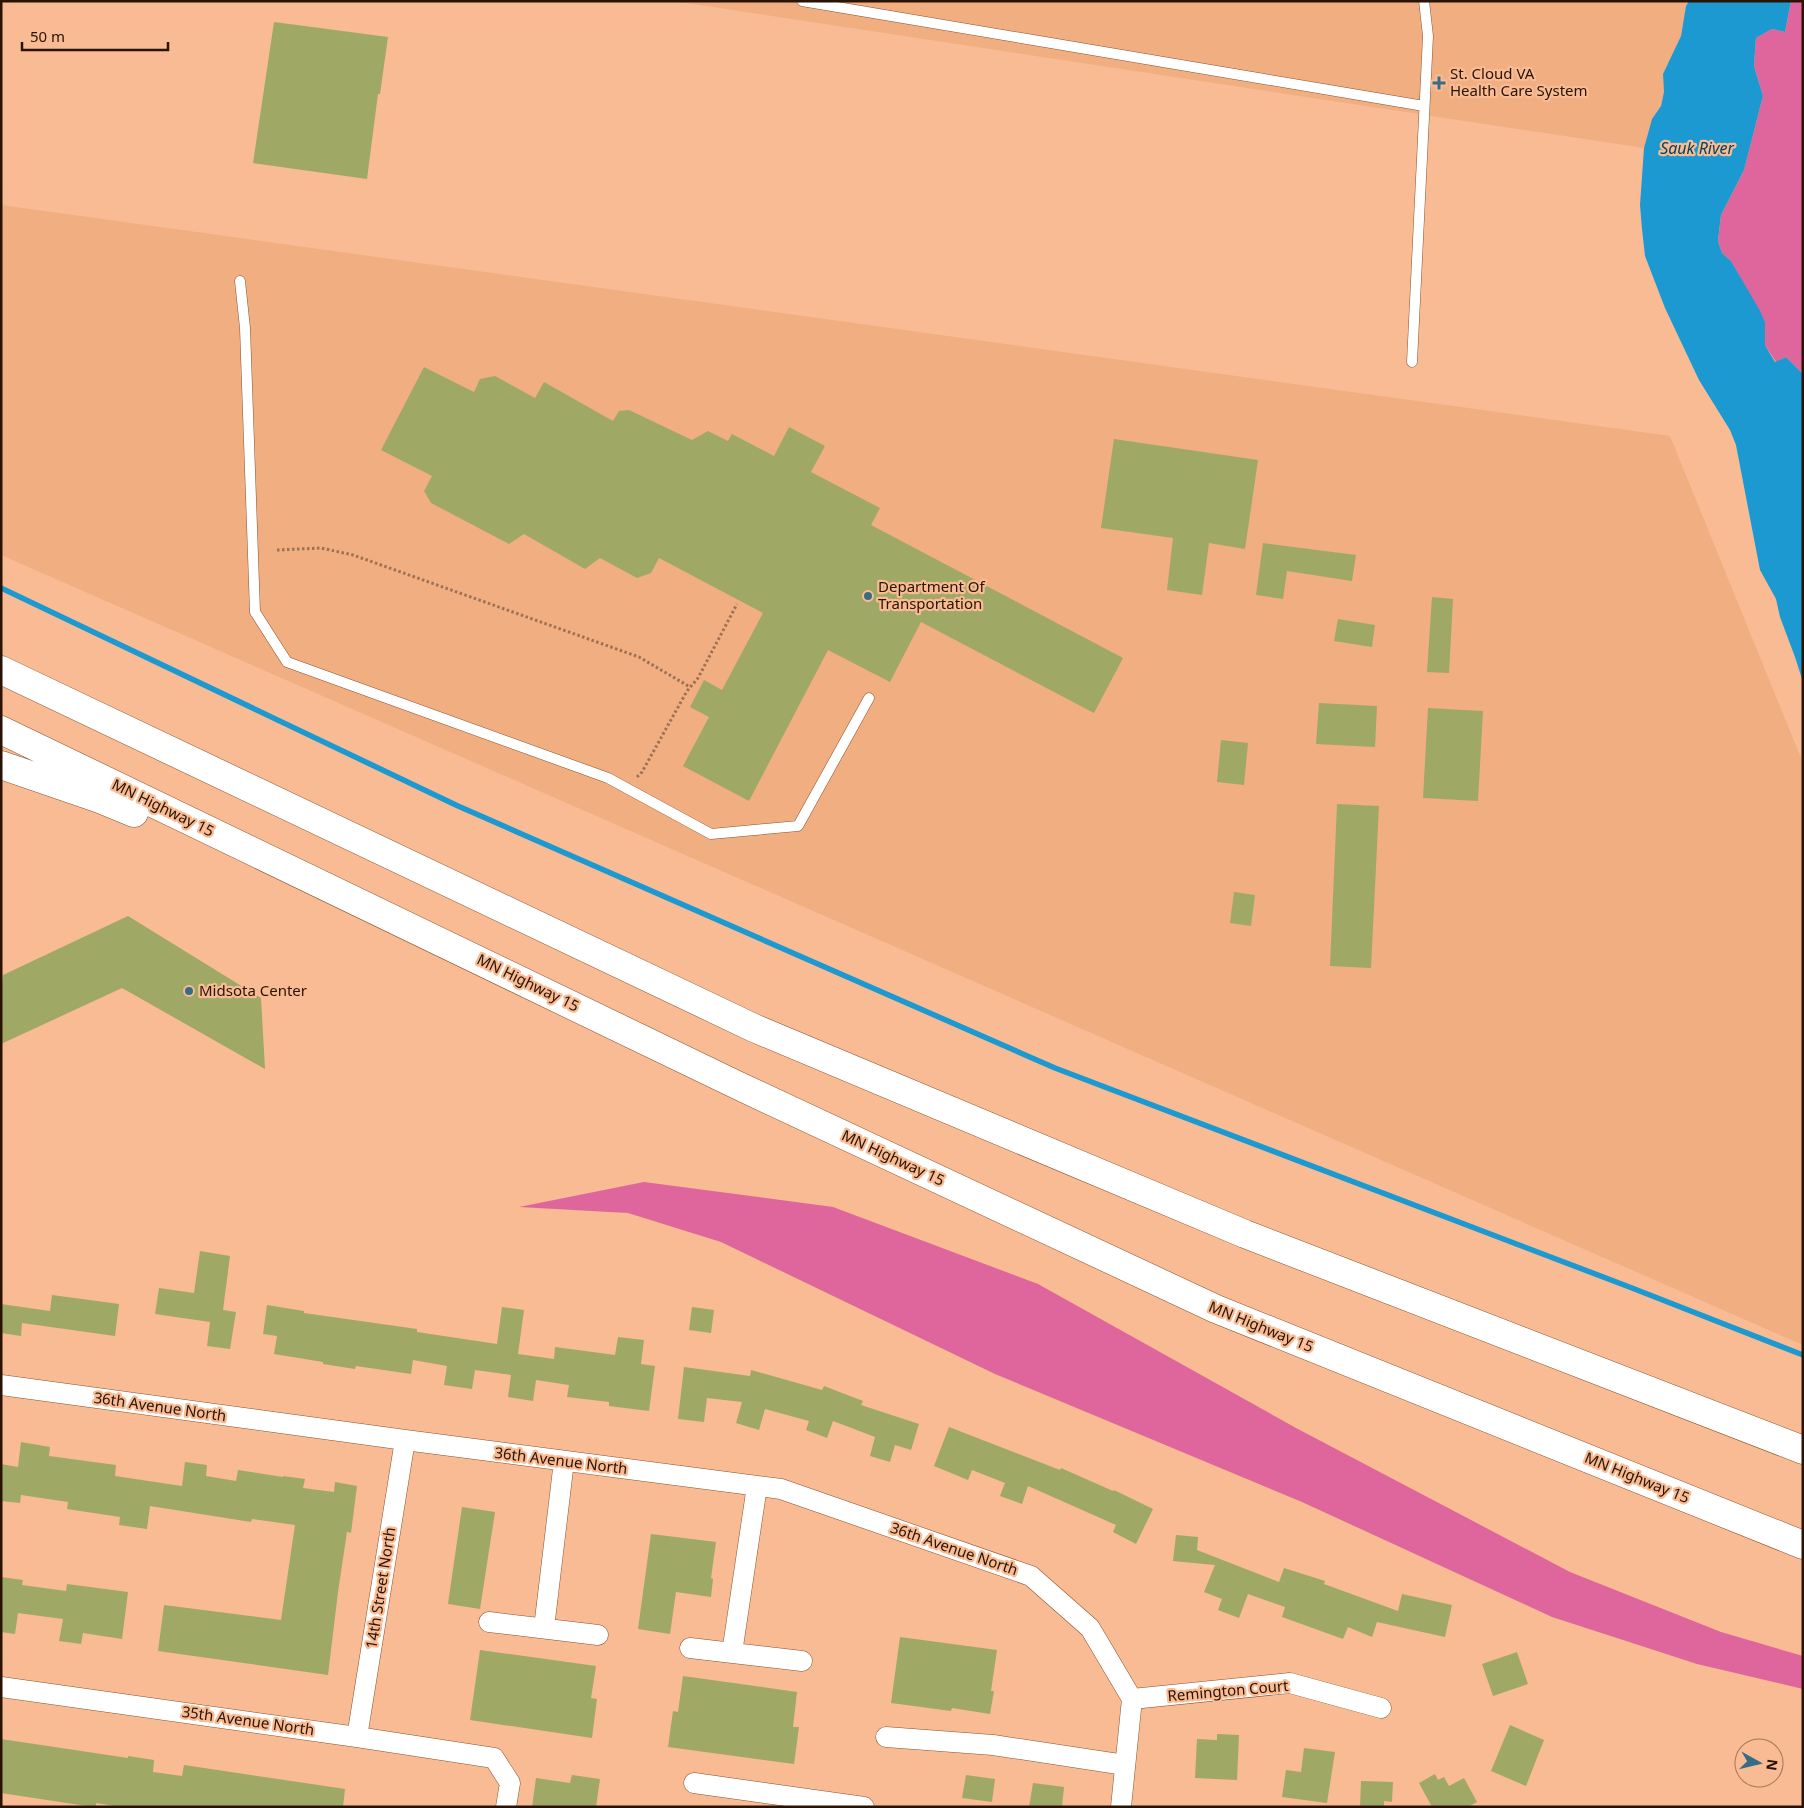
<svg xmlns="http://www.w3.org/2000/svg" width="1804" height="1808" viewBox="0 0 1804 1808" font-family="'Noto Sans',sans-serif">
	<rect width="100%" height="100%" fill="#f8bb93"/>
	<path fill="#f1ae81" d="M673,1h1016l-3,5 -5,30 -18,38 1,18 -3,14 -9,13 -8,29z
		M1,205l1669,231 133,327v582l-1802,-790z"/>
	<path fill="#df669c" d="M1791,1h12v373l-17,-17 -10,5 -11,-17v-23l-34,-61 -9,-8 -4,-12 3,-26 23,-45 19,-74 -9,-30 2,-28 16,-9 13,3z
		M644,1182l189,25 205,77 258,144 274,144 151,60 82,24v33l-106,-25 -145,-47 -250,-115 -307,-128 -274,-132 -93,-29 -109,-6z"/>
	<path fill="#1d99d1" d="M1689,1h102l-6,31 -13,-3 -16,9 -2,28 9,30 -19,74 -23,45 -3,26 4,12 9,8 28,48 6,13v23l10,17 11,-5 17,17v308l-8,-25 -15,-40 -4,-18 -16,-29 -24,-125 -6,-15 -31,-50 -34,-72 -20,-52 -3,-27 -2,-24 4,-57 8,-29 9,-13 3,-14 -1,-18 18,-38 5,-30z"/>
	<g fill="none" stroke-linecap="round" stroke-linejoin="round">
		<path stroke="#1d99d1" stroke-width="5.5" d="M1,588l457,218 597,262 577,220 171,67"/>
	</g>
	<path fill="#a0a866" d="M274,22l114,15 -8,57h-2l-11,85 -114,-16z
		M424,367l50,25 6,-13 15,-3 40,22 9,-16 69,39 6,-10 10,-1 63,30 16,-9 20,10 4,-7 42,22 15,-29 36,19 -14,26 69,36 -9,17 252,133 -29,55 -173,-91 -31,60 -62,-32 -79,151 -66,-35 26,-49 -19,-10 14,-27 18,10 41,-77 -104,-55 -8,15 -14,5 -37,-20 -15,11 -61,-35 -15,10 -78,-41 -7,-12 8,-15 -51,-26z
		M1114,439l144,21 -13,89 -36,-6 -7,52 -35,-5 6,-52 -72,-10z
		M1263,543l93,12 -4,26 -65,-10 -4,28 -27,-4z
		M1432,597l21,2 -4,74 -22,-1z
		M1338,619l37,6 -3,22 -38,-6z
		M1319,703l58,3 -2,41 -59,-3z
		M1428,708l55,3 -5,90 -55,-3z
		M1221,740l27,3 -4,42 -27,-3z
		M1337,804l42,2 -8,162 -41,-2z
		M1234,892l21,3 -4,31 -21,-3z
		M128,916l133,82 4,71 -143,-81 -121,56v-49l2,-20z
		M200,1251l30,5 -7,54 13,2 -6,37 -23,-3 3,-24 -55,-8 4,-26 35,5z
		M52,1295l67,9 -4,32 -93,-13 -1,13 -20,-3v-29l49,7z
		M267,1305l37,6v2l113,16v3l80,12 5,-37 22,3 -6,44 36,5 1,-12 60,8 3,-18 26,3 -3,24 14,2 -6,45 -40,-5v-4l-42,-5 2,-12 -33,-5 -3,21 -25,-4 3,-22 -36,-5 -3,19 -28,-4 3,-19 -34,-6 -2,14 -55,-8 -1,3 -32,-5v-2l-49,-8 3,-18 -14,-2z
		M692,1307l22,3 -3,23 -22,-3z
		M684,1367l66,9 1,-6 71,20 2,-4 39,15 -2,4 58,19 -8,26 -16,-5 -5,17 -20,-6 5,-19 -42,-16 -6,17 -21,-8 3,-9 -44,-12 -6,21 -23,-7 6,-21 -35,-4 -3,24 -26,-3z
		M949,1427l111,43 1,-2 52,23 1,-1 39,19 -17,35 -23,-12 3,-7 -88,-39 -6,18 -22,-8 5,-13 -33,-13 -4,10 -34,-14z
		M21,1442l29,5 -1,9 67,9 -1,11 67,10 3,-24 22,3 -1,11 30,5 2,-11 45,7v-1l22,3 -2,9 31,4 1,-10 22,4 -6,47 -4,-1 -9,60 -10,83 -170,-24 6,-46 117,15 14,-95 -43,-6 -1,3 -101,-16 -3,23 -28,-4 1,-8 -53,-8 1,-7 -47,-7 -1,8 -19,-2v-37l17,3z
		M462,1507l33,5 -15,97 -32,-5z
		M651,1534l65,8 -5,36 2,1 -2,18 -35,-5 -6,42 -32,-5z
		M1176,1535l22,2 -1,13 82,32 5,-14 41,13 -1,3 74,27 4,-17 50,11 -7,32 -68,-15 -5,15 -24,-10 -5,12 -61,-22 3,-10 -37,-13 -9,24 -21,-8 4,-11 -18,-7 11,-27 -42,-4z
		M1,1577l22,3 -1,5 44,6 1,-7 61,8 -6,47 -39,-6 -2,11 -22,-3 4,-22 -45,-6 -3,21 -14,-2z
		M900,1637l97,13 -6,41h3l-4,23 -38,-6 -1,3 -60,-8z
		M480,1650l116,16 -5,32 6,1 -5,39 -122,-18z
		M1517,1652l11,32 -35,12 -11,-32z
		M683,1676l114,16 -4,35h6l-5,37 -126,-17 5,-36 5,1z
		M1510,1725l34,15 -18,46 -35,-15z
		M1217,1734l22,1 -2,45 -42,-2 2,-39 20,1z
		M1,1739l127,19v-2l26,4 -1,12 29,4 2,-11 161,24 -2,18h-222l-25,-4v4h-3l-92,-14z
		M1304,1748l31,4 -8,51 -45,-6 4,-27 15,2z
		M1435,1774l3,6 6,-3 5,9 15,-8 13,24 -9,5h-36l-13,-24z
		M572,1775l28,4 -4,28h-64l4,-29 34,5z
		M966,1775l29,4 -3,23 -30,-4z
		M1361,1781l32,1 -1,20 -8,-1v6h-24z
		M1033,1783l31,4 -2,20h-33z"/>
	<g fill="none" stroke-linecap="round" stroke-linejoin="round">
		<defs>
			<path id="lane" d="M802,1l622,105
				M240,281l5,47 10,284 32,50 321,116 103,56 87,-8 71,-128
				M1412,362l16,-326 -4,-35"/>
			<path id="street" d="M1,1385l404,55 376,49 250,87 59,52 42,71 -11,108
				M489,1622l109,13
				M544,1628l20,-167
				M690,1648l112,13
				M732,1653l25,-167
				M1,1687l356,50 137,21 16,25 -4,24
				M1132,1699l158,-16 91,25
				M357,1737l48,-297
				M886,1737l107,8 132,20
				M694,1783l170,24"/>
			<path id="highway" d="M1,670l753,358 491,206 558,216
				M1,730l738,356 477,223 587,236
				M1,765l99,34 34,14"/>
		</defs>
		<use href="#lane" stroke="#89532e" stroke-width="11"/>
		<use href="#street" stroke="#89532e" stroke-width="21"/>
		<use href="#highway" stroke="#89532e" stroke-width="29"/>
		<path stroke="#9d7154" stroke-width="3" stroke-dasharray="2.5 2.5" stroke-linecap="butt" d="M277,550l44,-2 32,7 286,102 51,30
			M637,777l5,-5 45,-81 11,-13 39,-74"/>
		<use href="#lane" stroke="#fff" stroke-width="10"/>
		<use href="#street" stroke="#fff" stroke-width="20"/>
		<use href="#highway" stroke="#fff" stroke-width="28"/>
	</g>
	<g fill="#376c88" stroke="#f8bb93" stroke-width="2">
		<path d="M1436.5 75.5h5v5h5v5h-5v5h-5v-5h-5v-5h5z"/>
		<circle cx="868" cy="596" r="5"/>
		<circle cx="189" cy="991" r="5"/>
	</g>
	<g text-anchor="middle" stroke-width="4.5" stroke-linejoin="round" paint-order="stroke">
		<g font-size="15" fill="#281304" stroke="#f8bb93" text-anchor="start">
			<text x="1450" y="79">St. Cloud VA<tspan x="1450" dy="17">Health Care System</tspan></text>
			<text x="878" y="592">Department Of<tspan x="878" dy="17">Transportation</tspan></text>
			<text x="199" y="996">Midsota Center</text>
		</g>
		<g font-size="15" fill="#281304" stroke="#f8bb93">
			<text transform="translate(163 808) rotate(26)" y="5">MN Highway 15</text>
			<text transform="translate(528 983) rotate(26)" y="5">MN Highway 15</text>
			<text transform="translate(893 1158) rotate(25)" y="5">MN Highway 15</text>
			<text transform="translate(1261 1327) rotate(22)" y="5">MN Highway 15</text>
			<text transform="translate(160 1407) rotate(8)" y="5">36th Avenue North</text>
			<text transform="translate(561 1461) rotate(7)" y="5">36th Avenue North</text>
			<text transform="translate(1637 1478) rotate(22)" y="5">MN Highway 15</text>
			<text transform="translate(954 1549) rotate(19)" y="5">36th Avenue North</text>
			<text transform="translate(381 1588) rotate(-81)" y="5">14th Street North</text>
			<text transform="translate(1228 1691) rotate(-5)" y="5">Remington Court</text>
			<text transform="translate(248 1721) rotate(8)" y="5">35th Avenue North</text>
		</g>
		<g font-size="16" font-style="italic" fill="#004460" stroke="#f8bb93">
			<text x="1697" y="154">Sauk River</text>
		</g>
	</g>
	<rect width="1804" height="1808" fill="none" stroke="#281304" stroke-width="5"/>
	<g transform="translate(1759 1763) rotate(98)"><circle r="24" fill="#f8bb93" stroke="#a5785a"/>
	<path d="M0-4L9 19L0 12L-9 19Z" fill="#376c88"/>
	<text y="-8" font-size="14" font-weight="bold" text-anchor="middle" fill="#281304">N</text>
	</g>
	<path d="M22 42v8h146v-8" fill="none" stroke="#281304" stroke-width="2.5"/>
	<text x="30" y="42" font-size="15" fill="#281304" stroke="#f8bb93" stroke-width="4" paint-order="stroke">50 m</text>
</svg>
